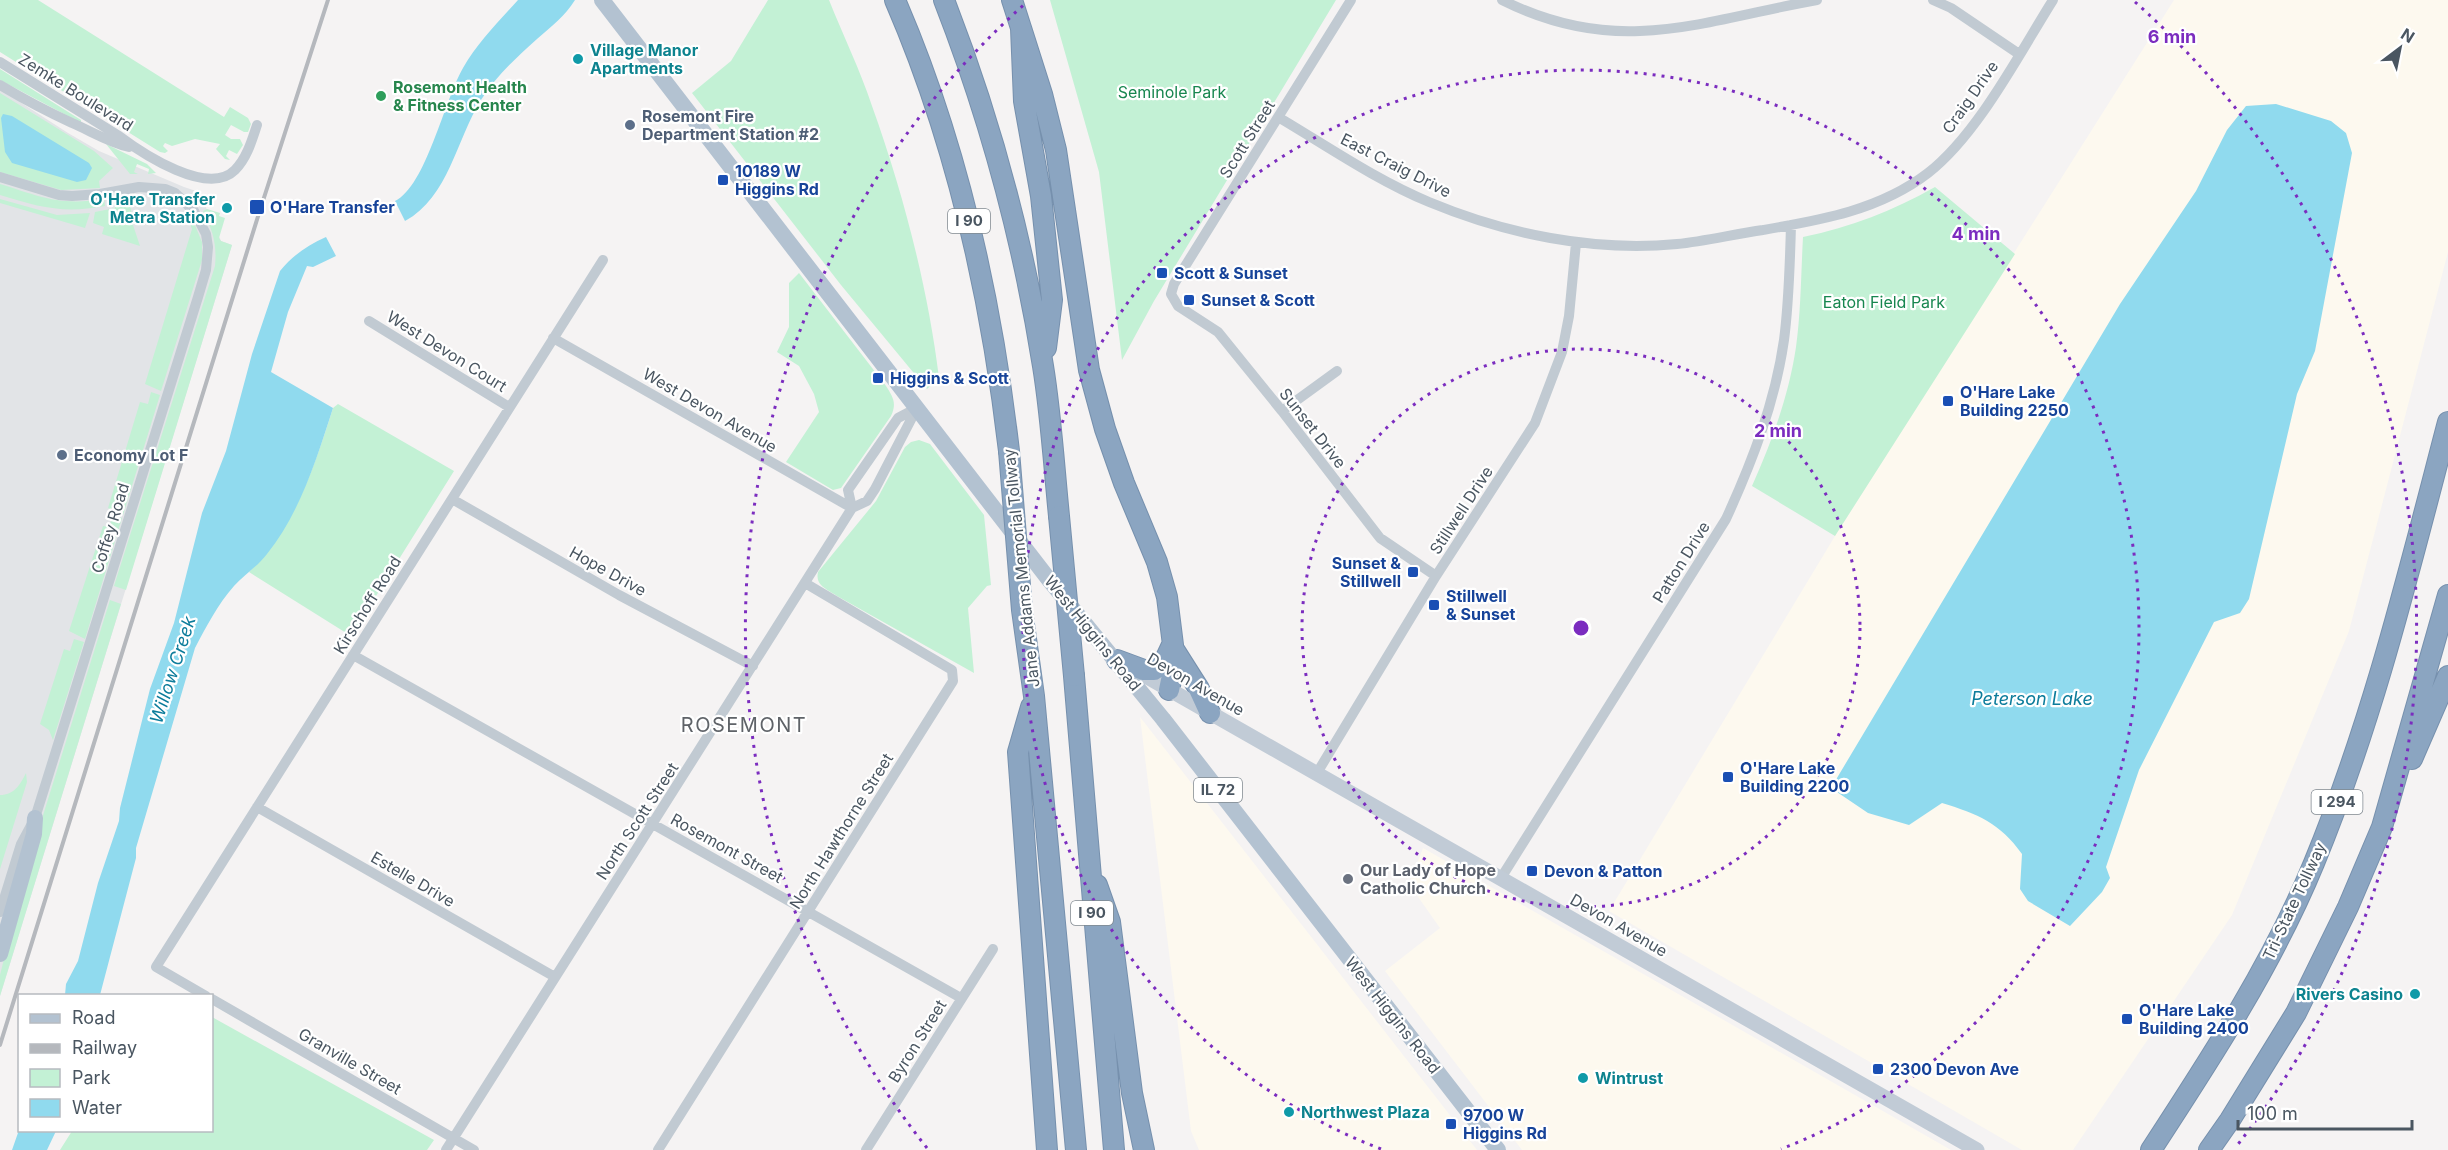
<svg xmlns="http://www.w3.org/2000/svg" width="2448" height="1150" viewBox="0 0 2448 1150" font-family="Inter,sans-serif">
	<rect width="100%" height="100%" fill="#f5f3f3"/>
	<path fill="#fdf9ef" d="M2174,0h274v252l-99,379 -117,284 -159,235h-51l-413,-239 226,-375z
		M1140,717l337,433h-278l-8,-19z
		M1423,848l528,302h-429l-137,-179 55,-43 -31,-44z"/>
	<path fill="#e2e4e7" d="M0,89l68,44 31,18 85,36 15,5 22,49 11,4 -232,751z"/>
	<path fill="#c3f1d5" d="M0,0h38l186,117 6,-10 18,11 3,6 -3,8h-4l-13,-7 -6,10 6,4h9l3,6 -6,9 -8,-4 -3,6 4,4 -5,-1 -9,-10 4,-5 -25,-5 -23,7 -7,-3 -2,3 5,5 -3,2 -5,-1 -160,-100z
		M768,0h61c14,35 31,70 43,106 31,86 56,182 67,272l-12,11 -86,-104 -149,-192 39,-32z
		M1050,0h286l-182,301 -32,59 -23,-188z
		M0,69l81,51v3l-81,-43z
		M0,93l94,58 19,17 -14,13 1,7 -39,2 -61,-18z
		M106,144l41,20 9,9 -8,1 1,-5 -12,-5 -3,8 4,2h-8z
		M0,184c42,13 59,22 104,15l1,7c-42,8 -66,1 -105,-11z
		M1935,187l80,67 -180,282 -83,-50c20,-45 37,-91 44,-139 5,-36 5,-74 7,-110 49,-10 89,-26 132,-50z
		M129,195l4,30 7,21 -38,-12 2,-7 -11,-4 2,-11 20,-4 -1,-11z
		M0,199l57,16 33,-2 -5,15 -85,-25z
		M207,209l13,4 -1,3 6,2 -6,20 2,3 11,4 -106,345 -12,-4 101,-320c2,-22 -2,-35 -12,-55z
		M194,223l8,19v18l-41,131 -16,-7 47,-155 -2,-5z
		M799,273l87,113c7,11 11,17 5,30l-50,72 -8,2 -47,-28 33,-50 -5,-18 -15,-28 -22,-14 12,-25v-44z
		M151,392l9,3 -37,120 -15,-7 32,-106 8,2z
		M338,404l116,67 -103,165 -102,-64c45,-44 65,-104 84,-164z
		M919,440l11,4 54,71 7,70 -4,1 -19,22 6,65 -137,-77c-10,-7 -22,-10 -19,-24l58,-71 29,-54 6,-5z
		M113,516l9,2 -37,121 -16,-8 34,-105 6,1z
		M110,600l11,4 -121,392v-21l26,-105z
		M74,639l10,3 -31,98 -4,-10 -9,-6 24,-75 6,2z
		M26,773l1,9 -27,87v-74c14,0 20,-10 26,-22z
		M212,1017l222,123 -7,10h-367l12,-19 140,-1z"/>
	<path fill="#90daee" d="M518,0h57c-10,16 -24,27 -38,39 -21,19 -41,37 -56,61 -25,40 -32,97 -76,121l-10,-20c31,-15 49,-100 68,-133 14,-25 36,-47 55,-68z
		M2276,104l55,17 15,12 6,20 -37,198 -18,43 -48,205 -9,14 -26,9 -75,148 -33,97 4,11 -8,14 -32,34 -42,-25 -8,-12 2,-35c-22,-31 -44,-40 -80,-51l-33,22 -41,-12 -37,-25 289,-484 76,-113 31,-61 19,-24z
		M3,114l9,2 77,47 3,5 -6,12 -9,2 -65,-19 -7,-11 -4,-34z
		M326,237l10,19 -23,11 -6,-1 -19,46 -17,60 62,36c-16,50 -33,105 -66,146 -9,12 -23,21 -33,32 -16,18 -28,41 -39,62l-59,200v10l-36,137h-35l1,-11 12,-23 20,-78 21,-62 1,-13 30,-119 24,-66 28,-110 24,-62 26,-97 28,-83c13,-16 28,-26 46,-34z
		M19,1130h1l36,1 -9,19h-35z"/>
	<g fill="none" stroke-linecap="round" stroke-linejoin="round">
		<defs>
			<path id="highway" d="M895,0c62,143 96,296 114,451
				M944,0c46,118 79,240 99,366 8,49 11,100 16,150
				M1012,0l9,28 3,73 17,95 11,104 -6,48
				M1021,28l21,66 14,56 33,220 16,59 19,54 33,79 10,35 8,64 -6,29
				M1022,610l12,86 42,454
				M1173,648l26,41 11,24
				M1117,660l27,10h10l11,-10 7,-15
				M1074,676l40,474
				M1031,707l-13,45 29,398
				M2412,759l36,-83
				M1097,885l13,37 22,171 12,57
				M2151,1150c60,-92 121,-185 163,-287 59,-143 95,-292 134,-441
				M2209,1150l21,-30 66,-107 52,-106 34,-80 66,-232"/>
		</defs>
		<use href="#highway" stroke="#7690ad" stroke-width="22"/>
		<path stroke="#c1cad2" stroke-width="10" d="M1351,0l-177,284 -3,10 7,12 40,26 64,79 98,127 56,38
			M1502,0c42,21 90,33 138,31 58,-2 119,-21 177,-31
			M1933,0l18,8 68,46
			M0,62l119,74c24,18 89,61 116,34 12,-12 17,-30 22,-45
			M0,85c25,15 46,26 72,38 19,8 36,19 57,24
			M1278,117c49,29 98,63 151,85 77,32 164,50 248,42 29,-3 57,-10 86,-14 58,-10 117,-20 165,-57 50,-39 91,-119 125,-173
			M0,177l59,18 13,1 28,-2 39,-7 26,2 10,4 19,18 12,23 2,13 -2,23 -8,27 -163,521 -14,26 -21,68
			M369,321l140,86
			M553,338l299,170
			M1282,411l55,-40
			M452,499l167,96 134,71
			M852,508l-4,-18 50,-72 19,-10
			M353,655l608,343
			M1317,773l119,-197 99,-153 27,-71 7,-36 7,-73
			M257,807l298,170
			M1501,878l225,-359c26,-57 49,-116 58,-179 5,-38 6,-77 7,-115
			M206,996l-50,-29 447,-707
			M212,999l262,151
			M446,1150l406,-642 15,-7 8,-12 42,-81
			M658,1150l295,-469 -1,-11 -147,-87
			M866,1150l127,-201"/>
		<path stroke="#c1cbd6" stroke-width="15" d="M1135,670l842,480"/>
		<path stroke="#b3c2d1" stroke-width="16" d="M602,0l448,581 113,138 335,431
			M0,954l34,-120 1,-16"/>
		<use href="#highway" stroke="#8ba5c1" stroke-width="20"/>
		<path stroke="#b5b8bd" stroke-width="4" d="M0,1045l260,-835 68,-210"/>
		<defs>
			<path id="highway-bridge" d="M1009,451l13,159
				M1059,516l15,160"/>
		</defs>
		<use href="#highway-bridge" stroke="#7690ad" stroke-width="22" stroke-linecap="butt"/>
		<use href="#highway-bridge" stroke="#8ba5c1" stroke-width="20"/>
	</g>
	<g fill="none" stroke="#7b2cbf" stroke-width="3" stroke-dasharray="3 6">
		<circle cx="1581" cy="628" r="279"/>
		<path d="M1381 1149A558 558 0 1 1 1781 1149"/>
		<path d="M927 1148A836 836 0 0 1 1027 2M2135 2A836 836 0 0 1 2235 1148"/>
	</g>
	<g fill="#0f9aa8" stroke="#fff" stroke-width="2">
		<circle cx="578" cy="59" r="6"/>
		<circle cx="227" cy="208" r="6"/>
		<circle cx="2415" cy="994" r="6"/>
		<circle cx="1583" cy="1078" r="6"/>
		<circle cx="1289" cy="1112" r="6"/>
	</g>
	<circle fill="#2e9e5b" stroke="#fff" stroke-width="2" cx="381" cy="96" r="6"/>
	<g fill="#5c6f8a" stroke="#fff" stroke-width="2">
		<circle cx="630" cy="125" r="6"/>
		<circle cx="62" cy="455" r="6"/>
	</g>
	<g fill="#1a4fb4" stroke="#fff" stroke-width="2">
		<rect x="717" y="174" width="12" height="12" rx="3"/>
		<rect x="249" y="199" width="16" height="16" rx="3"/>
		<rect x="1156" y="267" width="12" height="12" rx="3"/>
		<rect x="1183" y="294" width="12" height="12" rx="3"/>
		<rect x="872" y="372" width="12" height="12" rx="3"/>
		<rect x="1942" y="395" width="12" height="12" rx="3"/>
		<rect x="1407" y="566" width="12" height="12" rx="3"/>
		<rect x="1428" y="599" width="12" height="12" rx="3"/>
		<rect x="1722" y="771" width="12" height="12" rx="3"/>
		<rect x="1526" y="865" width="12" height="12" rx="3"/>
		<rect x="2121" y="1013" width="12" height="12" rx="3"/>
		<rect x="1872" y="1063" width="12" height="12" rx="3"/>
		<rect x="1445" y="1118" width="12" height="12" rx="3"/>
	</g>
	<circle fill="#6b7280" stroke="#fff" stroke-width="2" cx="1348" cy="879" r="6"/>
	<g text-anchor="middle" stroke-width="4.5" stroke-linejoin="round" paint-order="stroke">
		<g fill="#fff" stroke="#808990" stroke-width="1.5">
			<rect x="948" y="209" width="42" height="24" rx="4.5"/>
			<rect x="1194" y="778" width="48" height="24" rx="4.5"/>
			<rect x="2311.5" y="790" width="51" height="24" rx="4.5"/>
			<rect x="1071" y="901" width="42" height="24" rx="4.5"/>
		</g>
		<g font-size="15" font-weight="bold" fill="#4a5661">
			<text x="969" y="226">I 90</text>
			<text x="1218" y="795">IL 72</text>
			<text x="2337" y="807">I 294</text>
			<text x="1092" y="918">I 90</text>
		</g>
		<g font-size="16" font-weight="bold" fill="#0d838f" stroke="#fff" text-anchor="start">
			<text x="590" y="56">Village Manor<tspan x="590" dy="18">Apartments</tspan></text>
			<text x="215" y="205" text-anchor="end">O'Hare Transfer<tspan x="215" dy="18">Metra Station</tspan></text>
			<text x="2403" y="1000" text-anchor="end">Rivers Casino</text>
			<text x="1595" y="1084">Wintrust</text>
			<text x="1301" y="1118">Northwest Plaza</text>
		</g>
		<g font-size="16" font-weight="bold" fill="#27864d" stroke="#fff" text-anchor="start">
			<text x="393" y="93">Rosemont Health<tspan x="393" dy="18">&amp; Fitness Center</tspan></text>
		</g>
		<g font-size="16" fill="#4a5661" stroke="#fff">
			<text transform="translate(76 92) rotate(32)" y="6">Zemke Boulevard</text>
			<text transform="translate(1970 97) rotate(-55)" y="6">Craig Drive</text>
			<text transform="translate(1247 139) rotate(-58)" y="6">Scott Street</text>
			<text transform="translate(1396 165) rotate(27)" y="6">East Craig Drive</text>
			<text transform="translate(447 351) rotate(32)" y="6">West Devon Court</text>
			<text transform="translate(710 410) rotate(30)" y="6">West Devon Avenue</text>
			<text transform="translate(1313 428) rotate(52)" y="6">Sunset Drive</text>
			<text transform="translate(1461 510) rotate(-57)" y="6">Stillwell Drive</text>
			<text transform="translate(110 528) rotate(-73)" y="6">Coffey Road</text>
			<text transform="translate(1681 562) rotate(-58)" y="6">Patton Drive</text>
			<text transform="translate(1021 568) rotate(-96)" y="6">Jane Addams Memorial Tollway</text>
			<text transform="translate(608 571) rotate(29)" y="6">Hope Drive</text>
			<text transform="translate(367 605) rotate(-58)" y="6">Kirschoff Road</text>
			<text transform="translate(1093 633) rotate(51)" y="6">West Higgins Road</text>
			<text transform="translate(1196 684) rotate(30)" y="6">Devon Avenue</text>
			<text transform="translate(637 821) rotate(-57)" y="6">North Scott Street</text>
			<text transform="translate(841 831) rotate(-58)" y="6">North Hawthorne Street</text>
			<text transform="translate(727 848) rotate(29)" y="6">Rosemont Street</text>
			<text transform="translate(413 879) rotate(30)" y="6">Estelle Drive</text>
			<text transform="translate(2294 901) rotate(-65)" y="6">Tri-State Tollway</text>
			<text transform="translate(1619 925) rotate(30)" y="6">Devon Avenue</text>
			<text transform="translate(1393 1015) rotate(52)" y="6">West Higgins Road</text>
			<text transform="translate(917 1041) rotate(-58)" y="6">Byron Street</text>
			<text transform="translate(350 1061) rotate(30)" y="6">Granville Street</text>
		</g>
		<g font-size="16" fill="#17864f" stroke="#fff">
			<text x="1172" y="98">Seminole Park</text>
			<text x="1884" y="308">Eaton Field Park</text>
		</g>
		<g font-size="16" font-weight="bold" fill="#4e5e75" stroke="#fff" text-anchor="start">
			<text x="642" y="122">Rosemont Fire<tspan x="642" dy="18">Department Station #2</tspan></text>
			<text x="74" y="461">Economy Lot F</text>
		</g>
		<g font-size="16" font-weight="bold" fill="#164399" stroke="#fff" text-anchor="start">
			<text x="735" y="177">10189 W<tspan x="735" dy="18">Higgins Rd</tspan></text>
			<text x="270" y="213">O'Hare Transfer</text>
			<text x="1174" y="279">Scott &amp; Sunset</text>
			<text x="1201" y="306">Sunset &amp; Scott</text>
			<text x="890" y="384">Higgins &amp; Scott</text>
			<text x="1960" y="398">O'Hare Lake<tspan x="1960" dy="18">Building 2250</tspan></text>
			<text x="1401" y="569" text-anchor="end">Sunset &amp;<tspan x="1401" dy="18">Stillwell</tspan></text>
			<text x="1446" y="602">Stillwell<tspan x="1446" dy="18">&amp; Sunset</tspan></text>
			<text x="1740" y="774">O'Hare Lake<tspan x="1740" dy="18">Building 2200</tspan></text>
			<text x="1544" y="877">Devon &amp; Patton</text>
			<text x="2139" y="1016">O'Hare Lake<tspan x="2139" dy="18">Building 2400</tspan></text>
			<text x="1890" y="1075">2300 Devon Ave</text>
			<text x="1463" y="1121">9700 W<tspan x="1463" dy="18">Higgins Rd</tspan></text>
		</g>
		<g font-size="16" font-weight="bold" fill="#5b616d" stroke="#fff" text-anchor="start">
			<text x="1360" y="876">Our Lady of Hope<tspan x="1360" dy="18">Catholic Church</tspan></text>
		</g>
		<g font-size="18" font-style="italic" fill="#0c7c9b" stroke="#fff">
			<text transform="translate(173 670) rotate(-72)" y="6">Willow Creek</text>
			<text x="2032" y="705">Peterson Lake</text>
		</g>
		<g font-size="20" letter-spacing="1.5" fill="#5f6368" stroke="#fff">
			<text x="744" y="732">ROSEMONT</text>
		</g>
	</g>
	<circle cx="1581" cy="628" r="9" fill="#7b2cbf" stroke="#fff" stroke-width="3"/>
	<g font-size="18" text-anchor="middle" font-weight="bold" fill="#7b2cbf" stroke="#fff" stroke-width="4.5" stroke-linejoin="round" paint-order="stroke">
		<text x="2172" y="43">6 min</text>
		<text x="1976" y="240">4 min</text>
		<text x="1778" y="437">2 min</text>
	</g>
	<rect x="18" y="994" width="195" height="138" fill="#ffffff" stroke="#b7bbc0" stroke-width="1.5"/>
	<rect x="30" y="1014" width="30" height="9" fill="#b3c2d1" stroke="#b7bbc0" stroke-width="1.5"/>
	<text x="72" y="1024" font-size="18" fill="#4a5661">Road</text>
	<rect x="30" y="1044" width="30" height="9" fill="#b5b8bd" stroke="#b7bbc0" stroke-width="1.5"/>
	<text x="72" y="1054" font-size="18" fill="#4a5661">Railway</text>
	<rect x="30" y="1069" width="30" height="18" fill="#c3f1d5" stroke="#b7bbc0" stroke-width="1.5"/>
	<text x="72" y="1084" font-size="18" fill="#4a5661">Park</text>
	<rect x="30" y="1099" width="30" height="18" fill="#90daee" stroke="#b7bbc0" stroke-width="1.5"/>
	<text x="72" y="1114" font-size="18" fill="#4a5661">Water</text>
	<g transform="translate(2400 48) rotate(32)" stroke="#ffffff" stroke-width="4.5" paint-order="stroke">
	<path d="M0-4.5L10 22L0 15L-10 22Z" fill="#4a5661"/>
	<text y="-9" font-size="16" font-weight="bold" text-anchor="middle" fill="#4a5661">N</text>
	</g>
	<path d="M2238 1120v9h174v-9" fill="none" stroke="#4a5661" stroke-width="3"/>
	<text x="2247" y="1120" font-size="18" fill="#4a5661" stroke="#ffffff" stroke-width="4.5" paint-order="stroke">100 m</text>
</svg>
